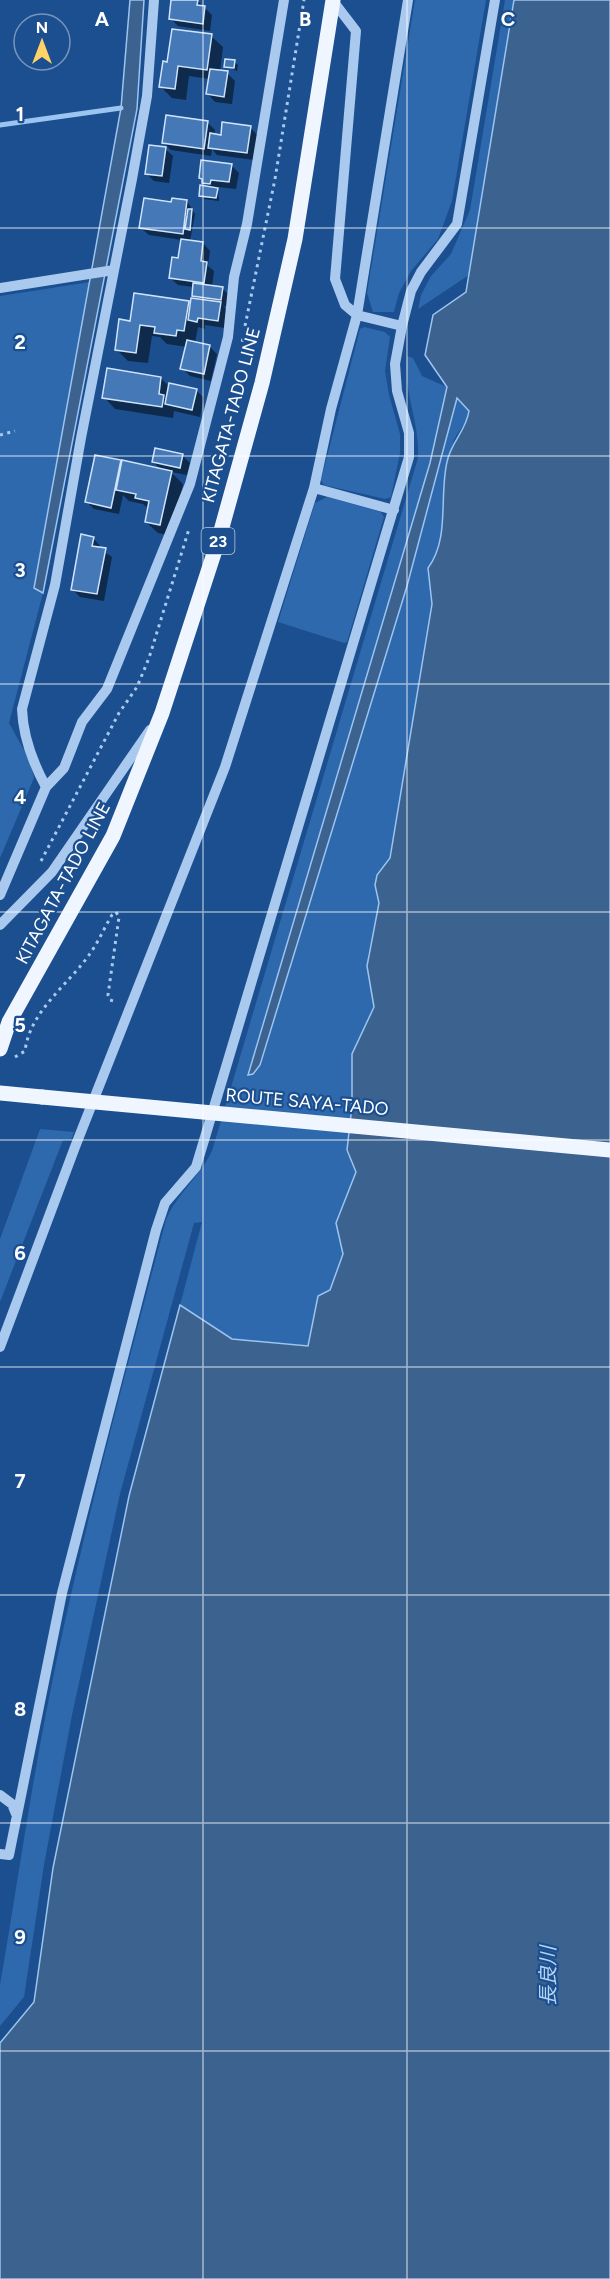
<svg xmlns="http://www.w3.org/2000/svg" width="610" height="2279" viewBox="0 0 610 2279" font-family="Figtree,'Noto Sans JP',sans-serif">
	<rect width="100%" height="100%" fill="#1b4f8f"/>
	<path fill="#2e69ad" d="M415,0h71l-34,201 -14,38 -27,32 -12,22 -5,19h-21l-6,-19z
		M505,0h9l-45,275 -51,34 3,-14 10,-19 20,-22 19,-44z
		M90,282l-56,305 9,6 -34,130 21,38 4,17 -34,80v-562z
		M364,327l21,5 5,5 -5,34 4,24 11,39v19l-9,44 -6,2 -61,-14 -3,-5 39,-151z
		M407,356l6,2 9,18 25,11 -17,76 -86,291 -84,311 147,-479 49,-188 13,13c-2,16 -13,20 -16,33 -12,39 0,90 -25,124l4,36 -42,254 -13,17 2,28 -11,52 6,52 -22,47v52l-5,44 9,22 -20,51 7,31 -13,36 -12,6 -10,50 -76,-7 -52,-34 22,-83 -8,1 -74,271 -48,221 -28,150 -20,132 -24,29v-41c16,-92 29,-185 47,-277 32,-164 76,-326 119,-488 11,-26 34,-44 46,-69l206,-693c2,-37 -15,-64 -11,-102z
		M327,497l54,15 3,5 -37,125 -3,1 -66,-21 37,-119z
		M40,1129l34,3 -3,8h-8l-63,162v-63z"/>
	<path fill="#3c6290" stroke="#9cc4f0" stroke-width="1.5" d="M130,0h14l-7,109 -94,484 -9,-5 87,-480z
		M514,0h96v2279h-610v-236l34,-41 19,-134 76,-372 51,-191 52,34 76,7 10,-50 12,-6 13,-36 -7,-31 20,-51 -9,-22 5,-44v-52l22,-47 -7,-41 12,-63 -4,-18 2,-10 13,-17 42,-254 -4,-36c22,-29 11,-72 19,-106 4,-20 19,-31 22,-51l-12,-13 -50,188 -147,479 -7,9 -5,1 182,-612 17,-76 -22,-32 8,-40 33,-23z"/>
	<path fill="#0007" d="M173,0h24l15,15 -2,16 -32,-5 -8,-8z
		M211,36l12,11 -3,25 7,1 8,8 -3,23 -17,-2 -7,-8 2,-15 -21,-3 -3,24 -14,-2 -11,-11 7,-23z
		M234,62l4,3 -1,6 -11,-5z
		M207,122l8,8 -1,5 8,2 28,-10 7,8 -3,25 -37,-5 -5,-6 -1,7 -40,-6 -8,-8z
		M165,149l8,7 -4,27 -15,-2 -8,-8z
		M231,165l8,8 -3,16 -18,-2 1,14 -15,-2 -4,-4 9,-7 -9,-10z
		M187,201l8,13 -5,27 13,2 7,8 -2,15 6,5 -2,16 10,1 8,8 -2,11 -5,-1 5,5 -3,17 -20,-3v4l-7,-2 -3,16 15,4 7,7 -6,27 -21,-5 -8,-8 5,-21 -20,-3 -7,-7 -8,-1 -4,27 -20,-2 -12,-12 15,-26 57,-21 4,4 6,-6 -5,-5 1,-8 -16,-2 -8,-7 9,-18 3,-20 -33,-5 -8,-7 32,-24z
		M161,378l9,10 26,2 8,8 -4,19 -26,-6 -1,7 -58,-9 -11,-12z
		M182,455l8,8 -3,12 -16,-3 12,12 -11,52 -14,-3 -12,-11 3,-13 -6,-5 -14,-3 -6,-6 -4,19 -25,-5 -7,-7 9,-45 66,13 -9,-8z
		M93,538l7,8v3l12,8 -8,44 -24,-4 -8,-8z"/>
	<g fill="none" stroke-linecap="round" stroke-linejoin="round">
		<path stroke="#9cc4f0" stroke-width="5" d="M0,125l121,-17"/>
	</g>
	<path fill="#4478b7" stroke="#cfe3fa" stroke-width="1.5" d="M171,0h27l-1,5 8,1 -2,18 -34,-5z
		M172,29l40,5 -5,36 -29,-4 -3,23 -16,-2 4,-26 4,1z
		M225,59l10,1 -1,8 -10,-1z
		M210,69l18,2 -4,26 -18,-3z
		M166,115l42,6 -4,28 -42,-6z
		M222,122l29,4 -4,27 -39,-5 2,-15 11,2z
		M149,145l17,2 -4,29 -17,-2z
		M201,160l31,4 -3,18 -18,-2 -1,4 -8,-1v-4l-3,-1z
		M200,185l18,3 -2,10 -17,-2z
		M144,198l27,4 1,-4 15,2 -4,34 -44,-6z
		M188,209h4l-2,21 -5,-1z
		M181,239l22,3 -2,19 6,1 -3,21 -35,-5 3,-21 6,1z
		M193,283l30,4 -2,13 -29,-4z
		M134,293l55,8 -5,30 -7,-1 -1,6 -22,-3 1,-6 -15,-2 -4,28 -21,-3 4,-31 11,2z
		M191,298l30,4 -3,19 -20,-3 -1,4 -9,-2z
		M187,340l23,5 -6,29 -24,-5z
		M107,368l54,9 -2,17 5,1 -2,12 -60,-9z
		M169,383l28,6 -5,21 -27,-6z
		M155,448l28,6 -3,14 -28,-6z
		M95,455l26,5 -10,48 -26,-6z
		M122,460l50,11 -12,54 -15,-3 4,-21 -14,-3 1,-4 -20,-4z
		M81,534l13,3 -2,9 14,2 -9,46 -26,-4z"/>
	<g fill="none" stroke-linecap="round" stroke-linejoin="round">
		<path stroke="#a9c9ee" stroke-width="3" stroke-dasharray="3 4.5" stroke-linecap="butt" d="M245,326l30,-147 29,-179
			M241,340l14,3
			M0,435l15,-4
			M41,861l78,-148 18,-26 12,-29 40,-129
			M15,1057l10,-6c5,-40 42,-65 64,-96 9,-12 15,-27 23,-40l4,-3 3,5 -11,78 2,5 7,2"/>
		<path stroke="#a9c9ee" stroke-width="10" d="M333,1l23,30 -21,248 10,26 12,10 51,-315
			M0,288l114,-18
			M314,488l80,22
			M46,787l18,-19 18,-46 25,-33 83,-205 38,-147 6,-60 13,-53 37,-224
			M0,895l46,-108c-13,-24 -23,-50 -24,-78l33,-124 26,-147 51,-259 15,-83 7,-96
			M0,925l52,-53 98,-142
			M0,1347l75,-200 150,-380 89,-279 17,-79 26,-94 45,11
			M0,1795l12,9 4,10
			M0,1854l9,1 53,-262 94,-363 9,-27 31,-36 213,-710v-24l-12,-42 -2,-27 7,-38 9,-35 10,-19 36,-48 38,-224"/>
		<path stroke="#f0f6ff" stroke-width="15" d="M0,1049l9,-27 104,-186 49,-123 57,-175 43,-155 33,-144 38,-239
			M0,1093l42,4"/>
		<path stroke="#f0f6ff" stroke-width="15" d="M42,1097l568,53"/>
	</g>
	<path fill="none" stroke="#fff" stroke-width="1.5" stroke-opacity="0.55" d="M203,0v2279M407,0v2279M0,228h610M0,456h610M0,684h610M0,912h610M0,1140h610M0,1367h610M0,1595h610M0,1823h610M0,2051h610"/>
	<g text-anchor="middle" stroke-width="4.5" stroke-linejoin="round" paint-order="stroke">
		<rect fill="#1b4f8f" stroke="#bbcadd" stroke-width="1.5" x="201.5" y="528" width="33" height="26" rx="4.5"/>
		<g font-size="16" font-weight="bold" fill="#fff">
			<text x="218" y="547">23</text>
		</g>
		<g font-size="18" fill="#fff" stroke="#1b4f8f">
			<text transform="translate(231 415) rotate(-75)" y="6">KITAGATA-TADO LINE</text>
			<text transform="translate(63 883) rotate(-62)" y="6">KITAGATA-TADO LINE</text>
			<text transform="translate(307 1102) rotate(5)" y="6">ROUTE SAYA-TADO</text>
		</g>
		<g font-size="20" font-style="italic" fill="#b5d3f5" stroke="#1b4f8f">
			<text transform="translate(548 1976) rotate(-90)" y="7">長良川</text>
		</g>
	</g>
	<g font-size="20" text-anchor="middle" font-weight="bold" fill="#fff" stroke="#1b4f8f" stroke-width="4.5" stroke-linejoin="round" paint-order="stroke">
		<text x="102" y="26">A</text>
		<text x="305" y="26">B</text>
		<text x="508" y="26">C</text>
		<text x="20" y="121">1</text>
		<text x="20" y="349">2</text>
		<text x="20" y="577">3</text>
		<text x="20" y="804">4</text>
		<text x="20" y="1032">5</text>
		<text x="20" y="1260">6</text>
		<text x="20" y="1488">7</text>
		<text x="20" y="1716">8</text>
		<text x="20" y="1944">9</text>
	</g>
	<g transform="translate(42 42)"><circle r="28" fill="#1b4f8f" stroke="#7695bc" stroke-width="1.5"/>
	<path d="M0-4.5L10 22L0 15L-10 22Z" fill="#ffd166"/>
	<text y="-9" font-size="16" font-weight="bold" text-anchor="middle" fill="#ffffff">N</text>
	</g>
</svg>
